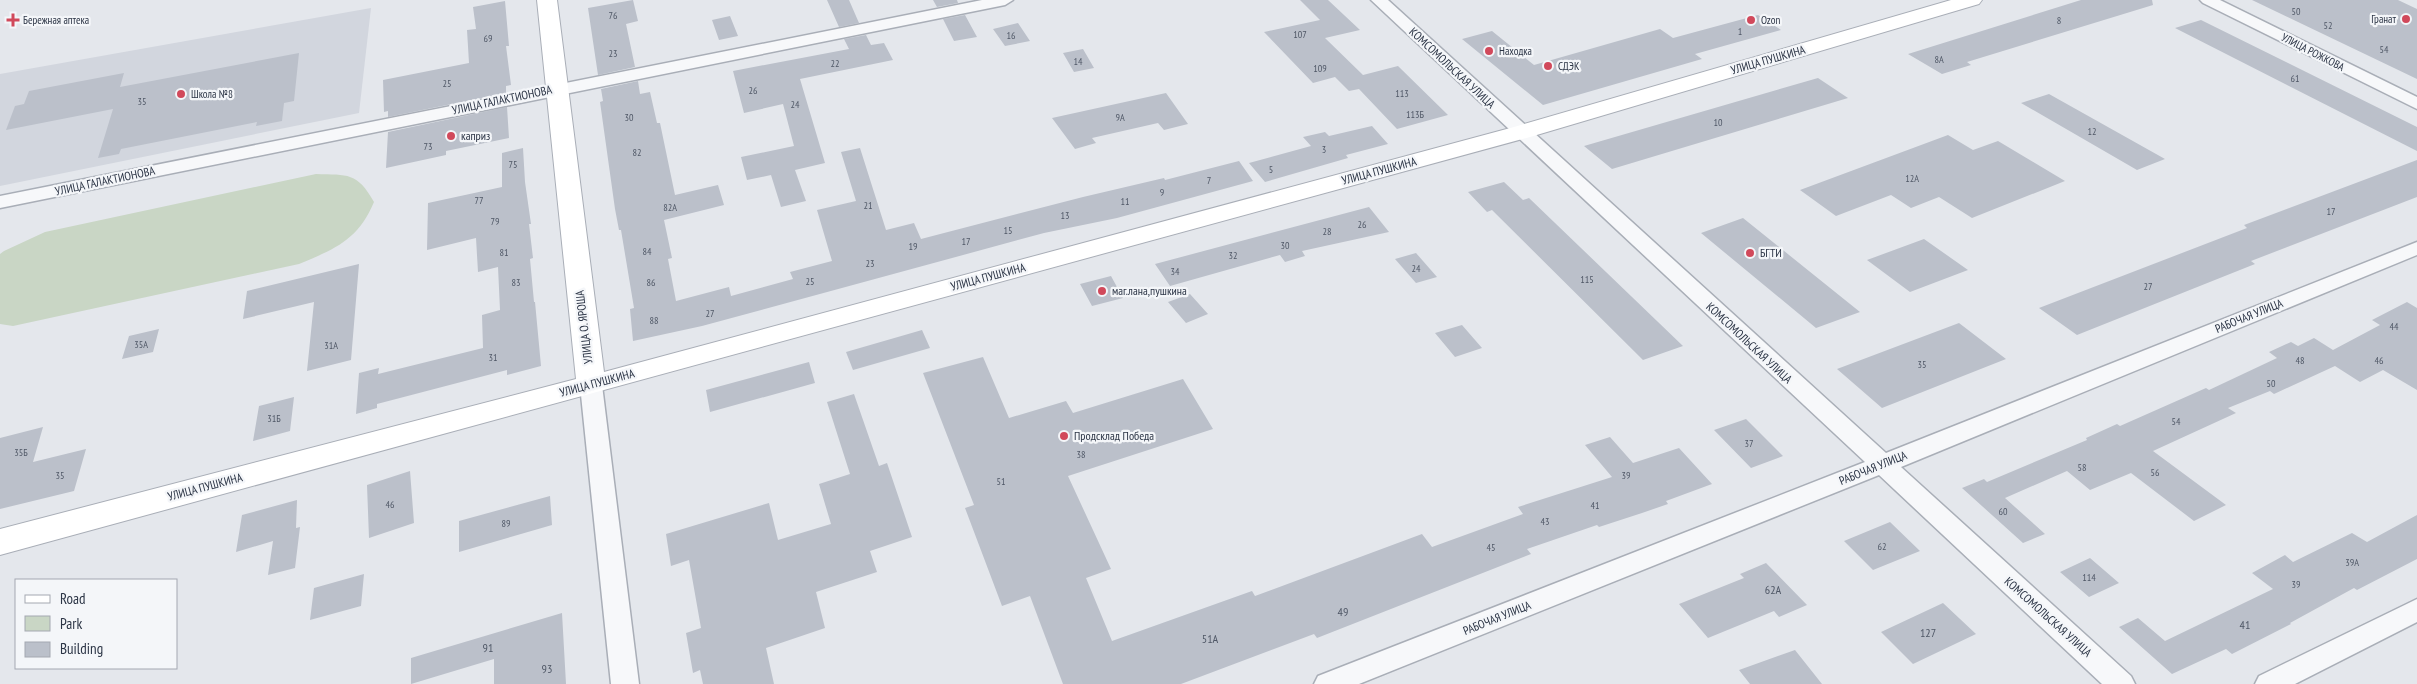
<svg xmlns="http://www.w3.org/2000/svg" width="2417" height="684" viewBox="0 0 2417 684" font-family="'PT Sans Narrow',sans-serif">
	<rect width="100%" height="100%" fill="#e4e7ec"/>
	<path fill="#d2d6de" d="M371,8l-12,105 -359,73v-112z"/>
	<path fill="#c9d6c5" d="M316,174c32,1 41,-2 58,28 -16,38 -39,47 -75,62l-286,62 -13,-2v-70l4,-3 41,-19z"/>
	<path fill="#bbc0ca" d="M633,0l5,21 -12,3 9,43 -37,8 -10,-67z
		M827,0h22l10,23 -20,4z
		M933,0h24l1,3 -21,4z
		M1300,0h28l32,30 -35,8 38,37 35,-9 50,49 -51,14 -38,-40 -10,2 -14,-14 -22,6 -49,-51 56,-12z
		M2081,0h71l1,5 -186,57 4,3 -29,9 -34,-20z
		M2252,0h146l19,9v70z
		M505,1l4,45h-3l5,39 -5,1v7l-118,24v-6l-4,1 -1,-32 86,-17 -2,-33 9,-1 -3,-22z
		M965,15l12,22 -23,4 -11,-22z
		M1758,15l23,15 -86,24 7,5 -159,46 -81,-66 30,-8 42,34 126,-36 13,9z
		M730,16l8,20 -19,4 -7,-20z
		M2201,20l216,107v24l-242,-123z
		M1018,23l12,18 -25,5 -12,-17z
		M866,35l5,10 13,-2 9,17 -93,19 25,84 -30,7 11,31 -25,6 -10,-32 -24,5 -6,-23 53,-11 -11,-42 -39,9 -11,-42 116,-22 -5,-10z
		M1083,49l11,19 -20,4 -11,-19z
		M299,53l-5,48 -10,2 -2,18 -26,5 1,-4 -136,27 -2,5 -21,4 15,-49 -107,21 9,-24 9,-2 5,-13 95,-18 -4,14z
		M1818,78l30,20 -236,71 -28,-23z
		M638,81l2,13 10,-2 7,31h3l15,72 43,-10 6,20 -60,15 8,38 -4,1 8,42 53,-14 2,9 62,-17 -3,-7 42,-11 -15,-51 39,-9 -15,-49 19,-4 26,82 28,-7 7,16 162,-42 81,-19 1,2 74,-19 14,20 -136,37 -73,15 -342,93 -69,15 -3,-32 4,-1 -13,-78h-2l-4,-21 -15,-107 3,-1 -2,-12z
		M1166,93l22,31 -24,6 -6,-7 -66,15 4,5 -21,6 -23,-31z
		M2049,94l116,65 -28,11 -116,-67z
		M507,107l2,31 -63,13v4l-60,13 2,-36z
		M1372,126l16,18 -42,11 2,3 -83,24 -16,-19 62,-17 -8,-9 22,-5 4,4z
		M1948,135l25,15 25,-9 67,40 -93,37 -33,-21 -28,11 -20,-13 -55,21 -36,-26z
		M523,148l2,34 6,42h-2l4,34 -3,1 4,43h1l6,64 -34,9v-5l-130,34v4l-21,6 3,-41 20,-5 -1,6 105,-26 -1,-33 18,-5 -2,-43 -20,5 -2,-34 -49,12 1,-47 74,-16v-34z
		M2417,160v37l-166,64 4,3 -178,71 -38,-27 208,-80 -3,-3z
		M1504,182l19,18 6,-2 154,148 -40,14 -151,-150 -5,2 -19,-20z
		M1369,207l20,25 -87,19 3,5 -20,6 -5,-7 -110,31 -15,-22z
		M1743,218l117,94 -44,16 -115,-95z
		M1924,239l44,31 -58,22 -43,-32z
		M1416,253l21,24 -21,6 -21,-24z
		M359,264l-8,96 -44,11 7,-69 -71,17 4,-28z
		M1111,276l12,22 -31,8 -12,-22z
		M1190,294l18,20 -22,9 -18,-21z
		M2407,302l10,6v82l-34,-20 -23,12 -25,-16 -61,28 -4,-3 -42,17 8,5 -83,38 73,54 -32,16 -63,-48 -41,17 -23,-19 -62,27 40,36 -22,9 -61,-55 22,-9 3,3 100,-42 -1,-2 31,-14 3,2 86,-38 3,2 68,-32 -8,-6 22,-10 7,4 16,-8 19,12 47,-25 -8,-5z
		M1959,323l47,36 -124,49 -45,-39z
		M1462,325l20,23 -27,9 -20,-24z
		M159,329l-6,23 -31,7 7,-23z
		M922,330l8,18 -77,22 -7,-18z
		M983,357l26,61 57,-17 7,12 110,-34 30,50 -145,47 43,93 -25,9 26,63 140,-50 3,5 167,-62 10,13 91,-33 -5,-7 94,-30 -27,-32 25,-8 23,26 46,-15 33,36 -46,17 2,3 -26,9 -43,14 -2,-2 -70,24 4,5 -214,84 -3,-4 -133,50h-118l-33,-88 -28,10 -37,-98 9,-3 -51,-132z
		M809,362l6,21 -105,29 -4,-22z
		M854,394l25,72 8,-3 25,74 -42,14 7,21 -61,20 9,36 -59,20 8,36h-71l-3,-14 -7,3 -7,-40 15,-5 -12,-68 -18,6 -5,-32 103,-31 9,37 53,-16 -12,-40 31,-10 -23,-72z
		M294,397l-4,34 -37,10 6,-35z
		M1746,419l37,37 -32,12 -37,-38z
		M43,427l-10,35 53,-13 -12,42 -74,18v-71z
		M410,471l4,52 -45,15 -2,-53z
		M550,496l2,29 -93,27v-31z
		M297,500l-1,28 4,-1 -5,41 -27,7 5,-34 -37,11 6,-37z
		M2417,515v44l-60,31 -3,-2 -64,35 1,1 -59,30 -6,-5 -54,25 -53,-47 19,-9 27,23 108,-52 -21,-16 33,-18 8,7 59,-29 15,9z
		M1890,522l30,29 -47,19 -29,-29z
		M2090,558l29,25 -30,14 -29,-25z
		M1766,563l41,42 -28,12 -5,-6 -66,27 -29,-34 65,-26 -4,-4z
		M364,574l-3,32 -51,14 4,-32z
		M1943,603l33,31 -63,30 -32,-32z
		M562,613l4,71h-72v-25l-83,25v-26z
		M1795,650l27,34h-72l-11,-14z"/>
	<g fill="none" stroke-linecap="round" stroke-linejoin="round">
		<defs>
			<path id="street" d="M982,0h31l-8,5 -1005,203v-12z
				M1371,0h17l498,453 531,-211v13l-516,212 230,209 4,8h-33l-223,-209 -520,209h-45l4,-8 547,-214z
				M2200,0h20l197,97v12l-214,-106z
				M591,377l8,3 3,5 37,299h-28l-31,-299 3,-5z
				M2417,599v23l-122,62h-40l4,-8z"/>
			<path id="secondary" d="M537,0h20l47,372 910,-245 437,-127h31l-3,4 -449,133 -1530,418v-26l576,-150z"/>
		</defs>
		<use href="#street" stroke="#a9aeb7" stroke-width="3"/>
		<use href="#secondary" stroke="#a9aeb7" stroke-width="2"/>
		<use href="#street" fill="#f7f8fa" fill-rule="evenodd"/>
		<use href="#secondary" fill="#fff" fill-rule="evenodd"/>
	</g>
	<g fill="#d1495b" stroke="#f4f6f9" stroke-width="2">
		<circle cx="2406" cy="19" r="5"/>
		<path d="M10.5 12.5h5v5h5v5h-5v5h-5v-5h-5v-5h5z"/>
		<circle cx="1751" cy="20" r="5"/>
		<circle cx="1489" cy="51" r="5"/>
		<circle cx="1548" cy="66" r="5"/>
		<circle cx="181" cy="94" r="5"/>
		<circle cx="451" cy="136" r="5"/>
		<circle cx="1750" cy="253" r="5"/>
		<circle cx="1102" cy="291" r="5"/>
		<circle cx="1064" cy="436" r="5"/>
	</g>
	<g text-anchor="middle" stroke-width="4.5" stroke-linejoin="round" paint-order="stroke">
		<g font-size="10" fill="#4f5766">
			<text x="2296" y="15">50</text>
			<text x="613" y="19">76</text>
			<text x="2059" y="24">8</text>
			<text x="2328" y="29">52</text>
			<text x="1740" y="35">1</text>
			<text x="1300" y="38">107</text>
			<text x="1011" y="39">16</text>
			<text x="488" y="42">69</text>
			<text x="2384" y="53">54</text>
			<text x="613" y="57">23</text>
			<text x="1939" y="63">8А</text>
			<text x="1078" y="65">14</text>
			<text x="835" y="67">22</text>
			<text x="1320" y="72">109</text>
			<text x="2295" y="82">61</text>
			<text x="447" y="87">25</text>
			<text x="753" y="94">26</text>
			<text x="1402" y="97">113</text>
			<text x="142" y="105">35</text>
			<text x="795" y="108">24</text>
			<text x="1415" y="118">113Б</text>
			<text x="629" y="121">30</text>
			<text x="1120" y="121">9А</text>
			<text x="1718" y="126">10</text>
			<text x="2092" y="135">12</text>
			<text x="428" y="150">73</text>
			<text x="1324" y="153">3</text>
			<text x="637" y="156">82</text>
			<text x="513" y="168">75</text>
			<text x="1271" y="173">5</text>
			<text x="1912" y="182">12А</text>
			<text x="1209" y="184">7</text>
			<text x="1162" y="196">9</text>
			<text x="479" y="204">77</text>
			<text x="1125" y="205">11</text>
			<text x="868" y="209">21</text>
			<text x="670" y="211">82А</text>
			<text x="2331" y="215">17</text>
			<text x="1065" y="219">13</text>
			<text x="495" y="225">79</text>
			<text x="1362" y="228">26</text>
			<text x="1008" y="234">15</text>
			<text x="1327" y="235">28</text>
			<text x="966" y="245">17</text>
			<text x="1285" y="249">30</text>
			<text x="913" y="250">19</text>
			<text x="647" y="255">84</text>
			<text x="504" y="256">81</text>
			<text x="1233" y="259">32</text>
			<text x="870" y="267">23</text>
			<text x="1416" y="272">24</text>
			<text x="1175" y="275">34</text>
			<text x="1587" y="283">115</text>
			<text x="810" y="285">25</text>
			<text x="516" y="286">83</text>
			<text x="651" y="286">86</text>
			<text x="2148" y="290">27</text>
			<text x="710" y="317">27</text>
			<text x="654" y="324">88</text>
			<text x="2394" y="330">44</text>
			<text x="141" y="348">35А</text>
			<text x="331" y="349">31А</text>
			<text x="493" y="361">31</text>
			<text x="2300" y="364">48</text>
			<text x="2379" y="364">46</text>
			<text x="1922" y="368">35</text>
			<text x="2271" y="387">50</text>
			<text x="274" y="422">31Б</text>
			<text x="2176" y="425">54</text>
			<text x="1749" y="447">37</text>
			<text x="21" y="456">35Б</text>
			<text x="1081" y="458">38</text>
			<text x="2082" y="471">58</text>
			<text x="2155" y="476">56</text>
			<text x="60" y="479">35</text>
			<text x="1626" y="479">39</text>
			<text x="1001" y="485">51</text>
			<text x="390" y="508">46</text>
			<text x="1595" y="509">41</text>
			<text x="2003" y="515">60</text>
			<text x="1545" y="525">43</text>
			<text x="506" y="527">89</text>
			<text x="1882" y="550">62</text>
			<text x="1491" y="551">45</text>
			<text x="2352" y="566">39А</text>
			<text x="2089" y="581">114</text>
			<text x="2296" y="588">39</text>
		</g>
		<g font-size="11" fill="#2b3445" stroke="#f4f6f9" text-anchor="start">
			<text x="2396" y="23" text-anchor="end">Гранат</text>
			<text x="23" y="24">Бережная аптека</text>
			<text x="1761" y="24">Ozon</text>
			<text x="1499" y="55">Находка</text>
			<text x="1558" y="70">СДЭК</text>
			<text x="191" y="98">Школа №8</text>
		</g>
		<g font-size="11" fill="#2b3445" stroke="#f4f6f9">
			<text transform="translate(2313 52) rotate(27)" y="4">УЛИЦА РОЖКОВА</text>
		</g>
		<g font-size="12" fill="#2b3445" stroke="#f4f6f9">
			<text transform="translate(1768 60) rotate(-16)" y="4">УЛИЦА ПУШКИНА</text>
			<text transform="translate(1452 68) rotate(43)" y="4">КОМСОМОЛЬСКАЯ УЛИЦА</text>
			<text transform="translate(502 100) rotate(-12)" y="4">УЛИЦА ГАЛАКТИОНОВА</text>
			<text transform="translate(1379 171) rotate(-15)" y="4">УЛИЦА ПУШКИНА</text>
			<text transform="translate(105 181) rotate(-12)" y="4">УЛИЦА ГАЛАКТИОНОВА</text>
			<text transform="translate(988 277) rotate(-15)" y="4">УЛИЦА ПУШКИНА</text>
			<text transform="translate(2249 316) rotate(-22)" y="4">РАБОЧАЯ УЛИЦА</text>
			<text transform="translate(584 327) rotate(-97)" y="4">УЛИЦА О. ЯРОША</text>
			<text transform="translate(1749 343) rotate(43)" y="4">КОМСОМОЛЬСКАЯ УЛИЦА</text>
			<text transform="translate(597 383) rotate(-15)" y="4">УЛИЦА ПУШКИНА</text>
			<text transform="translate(1873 468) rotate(-22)" y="4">РАБОЧАЯ УЛИЦА</text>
			<text transform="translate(205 487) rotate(-15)" y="4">УЛИЦА ПУШКИНА</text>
			<text transform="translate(2048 617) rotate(42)" y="4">КОМСОМОЛЬСКАЯ УЛИЦА</text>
			<text transform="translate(1497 618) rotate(-22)" y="4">РАБОЧАЯ УЛИЦА</text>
		</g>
		<g font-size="12" fill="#2b3445" stroke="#f4f6f9" text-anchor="start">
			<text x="461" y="140">каприз</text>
			<text x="1760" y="257">БГТИ</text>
			<text x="1112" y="295">маг.лана,пушкина</text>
			<text x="1074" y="440">Продсклад Победа</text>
		</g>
		<g font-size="12" fill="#4f5766">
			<text x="1773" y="594">62А</text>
			<text x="1343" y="616">49</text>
			<text x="2245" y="629">41</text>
			<text x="1928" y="637">127</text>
			<text x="1210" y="643">51А</text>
			<text x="488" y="652">91</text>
			<text x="547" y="673">93</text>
		</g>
	</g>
	<rect x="15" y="579" width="162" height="90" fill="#f4f6f9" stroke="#a4a8b1"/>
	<rect x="25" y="595" width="25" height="8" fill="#ffffff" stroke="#a4a8b1"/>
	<text x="60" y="604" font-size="15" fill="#2b3445">Road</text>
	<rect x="25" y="616" width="25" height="15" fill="#c9d6c5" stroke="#a4a8b1"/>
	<text x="60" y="629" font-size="15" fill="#2b3445">Park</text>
	<rect x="25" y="642" width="25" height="15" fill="#bbc0ca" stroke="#a4a8b1"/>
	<text x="60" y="654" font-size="15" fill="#2b3445">Building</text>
</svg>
